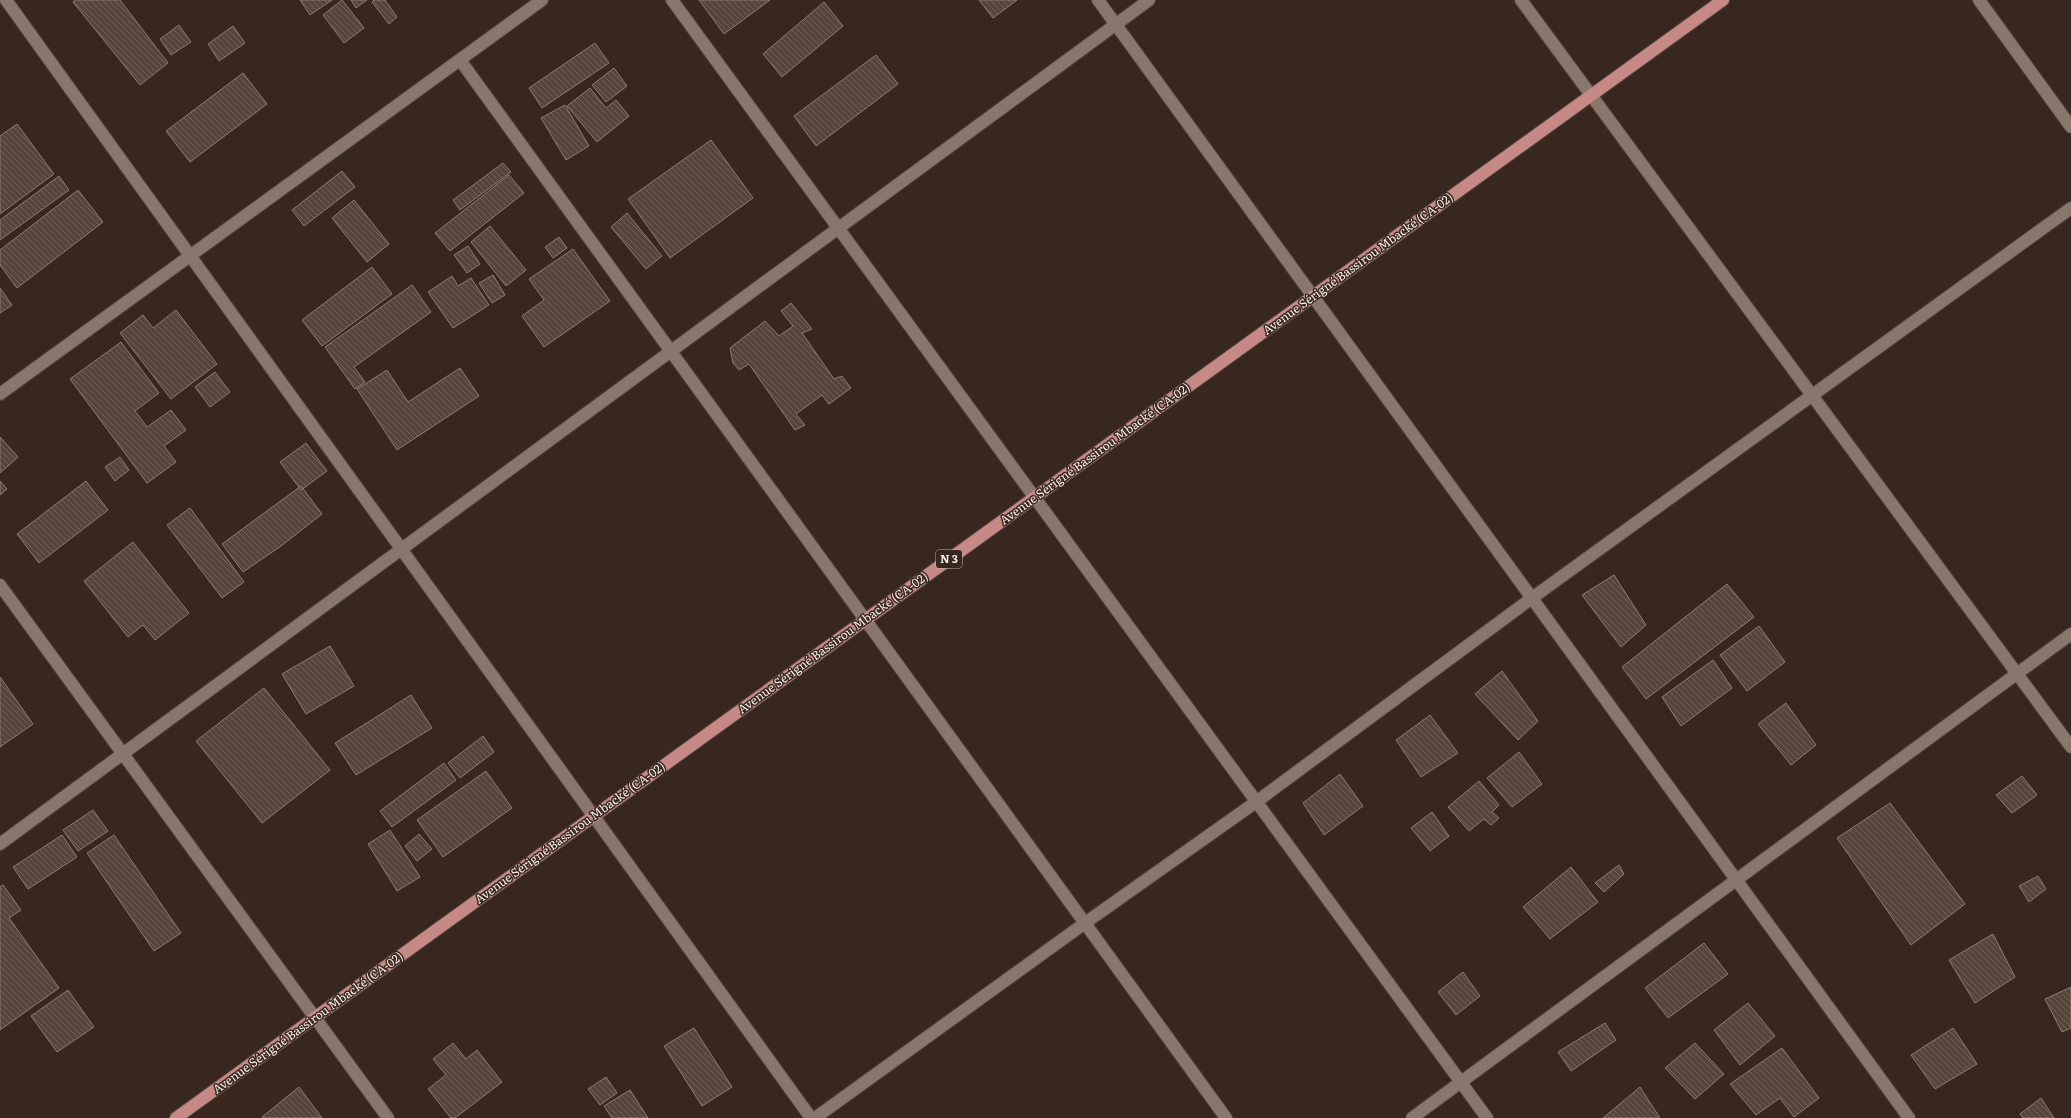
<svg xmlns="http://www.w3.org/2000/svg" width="2071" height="1118" viewBox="0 0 2071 1118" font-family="Literata,serif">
	<defs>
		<pattern id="building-back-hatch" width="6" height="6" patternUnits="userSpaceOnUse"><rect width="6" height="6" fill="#57453c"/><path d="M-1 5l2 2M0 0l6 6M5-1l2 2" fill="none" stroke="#706058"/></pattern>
	</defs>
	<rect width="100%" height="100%" fill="#37271e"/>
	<path fill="url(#building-back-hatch)" stroke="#8e7b70" d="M75,0h45l48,63 -28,22 -67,-83z
		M300,0h32l-22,15z
		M342,0l22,28 -20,15 -21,-28z
		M351,0h16l-11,8z
		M374,0h11l12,17 -8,7 -17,-22z
		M699,0h71l-46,34z
		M979,0h38l-24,18z
		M824,2l19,24 -61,51 -19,-23z
		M179,25l12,17 -20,13 -11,-16z
		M233,26l12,17 -26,18 -11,-17z
		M595,43l14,20 -67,45 -13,-20z
		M876,55l22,29 -82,62 -22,-30z
		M614,68l13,18 -21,16 -14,-17z
		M243,73l24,31 -77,58 -24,-31z
		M590,88l16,20 10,-8 13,16 -32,26 -30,-36z
		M565,105l24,41 -23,14 -25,-42z
		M17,124l37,50 -54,40v-78z
		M711,140l42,58 -83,60 -42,-59z
		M503,163l8,9 -51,38 -7,-10z
		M342,171l13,16 -51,39 -12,-16z
		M509,175l15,18 -74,58 -15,-18z
		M59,176l10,14 -69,50v-20z
		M78,190l25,32 -86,66 -17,-23v-15z
		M354,200l35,44 -22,18 -35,-44z
		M627,213l35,43 -16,13 -35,-42z
		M490,226l36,44 -20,16 -35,-44z
		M559,237l8,11 -14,10 -8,-11z
		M468,246l12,18 -13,9 -13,-18z
		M573,249l37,52 -66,46 -22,-31 22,-16 -15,-21z
		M372,267l20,27 -70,52 -20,-26z
		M493,275l12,20 -13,8 -13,-20z
		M452,276l6,10 13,-8 18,27 -36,23 -25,-36z
		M412,285l19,27 -77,55 11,15 -10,7 -30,-42z
		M0,288l12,17 -12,8z
		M791,303l21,26 -10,4 32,46 8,-3 9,12 -22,16 -7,-9 -26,19 9,11 -10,5 -46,-66 -10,6 -6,-7 -3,-15 35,-27 14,15 14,-10 -12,-15z
		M176,310l41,54 -46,35 -51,-66 23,-18 10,13z
		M121,342l38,51 -24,18 12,16 24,-17 15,20 -22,16 12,16 -29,21 -77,-104z
		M460,368l19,28 -82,54 -40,-61 30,-19 21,32z
		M215,372l15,20 -20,15 -15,-20z
		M0,437l18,20 -18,16z
		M306,443l21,28 -26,19 -21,-28z
		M120,457l9,13 -14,11 -10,-14z
		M0,481l7,8 -7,6z
		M86,481l22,29 -69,53 -22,-29z
		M301,486l21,28 -41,32 -38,26 -21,-28z
		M190,508l54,74 -22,16 -55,-73z
		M133,542l56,71 -34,27 -12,-15 -15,12 -44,-56z
		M1614,575l32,50 -25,22 -39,-52z
		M1727,584l27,33 -108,82 -24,-32z
		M1759,626l26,36 -38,29 -27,-36z
		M330,646l24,40 -48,28 -24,-40z
		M1713,660l19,28 -51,38 -19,-29z
		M1502,671l36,50 -20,19 -43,-46z
		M0,677l33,47 -33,23z
		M264,688l66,82 -68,53 -66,-82z
		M411,695l21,33 -76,47 -21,-32z
		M1786,703l30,42 -25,20 -33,-41z
		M1430,715l28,38 -37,24 -25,-37z
		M483,736l11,16 -34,26 -12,-15z
		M1519,752l23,32 -30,23 -25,-29z
		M444,763l12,17 -64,47 -12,-16z
		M486,771l26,37 -69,49 -26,-37z
		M1340,774l23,32 -39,29 -21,-32z
		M2022,776l15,19 -25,18 -16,-18z
		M1479,781l20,24 -7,7 7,6 -8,7 -7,-6 -15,12 -21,-24z
		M1890,803l75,101 -54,41 -74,-107z
		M93,810l15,21 -30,20 -15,-21z
		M1432,812l17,24 -19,15 -19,-23z
		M390,830l30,47 -23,14 -29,-47z
		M419,834l13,15 -15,12 -12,-15z
		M62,835l15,22 -49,32 -15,-22z
		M114,835l67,98 -27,18 -67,-98z
		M1619,865l5,9 -20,18 -9,-9z
		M1571,867l27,35 -48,37 -27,-32z
		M2038,876l8,13 -17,13 -10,-16z
		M3,885l18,25 -12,8 50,70 -59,42v-143z
		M1993,934l22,43 -40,26 -26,-43z
		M1704,943l24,31 -60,44 -23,-30z
		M1463,972l17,24 -24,19 -18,-23z
		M2071,987v41l-9,4 -17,-33z
		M68,990l26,37 -37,25 -26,-36z
		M1748,1003l27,33 -35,29 -26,-35z
		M1605,1023l11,17 -45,31 -13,-19z
		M694,1028l38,59 -30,19 -38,-60z
		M1953,1028l24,36 -42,25 -24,-34z
		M453,1043l13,16 11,-9 25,32 -47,36h-4l-23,-29 18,-14 -13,-16z
		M1695,1043l29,31 -29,25 -30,-31z
		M1782,1048l37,50 -25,19 -14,-19 -24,17 -26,-31z
		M606,1077l11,16 -17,12 -12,-16z
		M299,1087l23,31h-59l-1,-1z
		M1640,1087l20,31h-57z
		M630,1090l18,28h-36l-8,-12z
		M2041,1098l13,20h-31l-3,-4z"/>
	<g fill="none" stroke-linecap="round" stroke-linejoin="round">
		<defs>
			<path id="minor" d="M6,0l805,1118
				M672,0l815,1118
				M1098,0l811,1118
				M1521,0l550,747
				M1979,0l92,127
				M460,60l766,1058
				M0,394l542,-394
				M0,585l388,533
				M0,844l1149,-844
				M815,1118l270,-195 171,-121 276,-204 539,-390
				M1412,1118l659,-484"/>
			<path id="major" d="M176,1118l1547,-1118"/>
		</defs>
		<use href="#minor" stroke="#53463e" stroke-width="14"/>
		<use href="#major" stroke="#53463e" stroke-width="14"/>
		<use href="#minor" stroke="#89766c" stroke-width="12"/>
		<use href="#major" stroke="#c68986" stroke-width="12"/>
	</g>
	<g text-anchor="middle" stroke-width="3" stroke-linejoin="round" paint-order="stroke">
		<rect fill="#37271e" stroke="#c1b4ae" stroke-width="1" x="936" y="550" width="26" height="18" rx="3"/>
		<g font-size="11" font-weight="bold" fill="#fcf0eb">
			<text x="949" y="563">N 3</text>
		</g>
		<g font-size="12" fill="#fcf0eb" stroke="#37271e">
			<text transform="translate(1358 264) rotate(-36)" y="4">Avenue Sérigné Bassirou Mbacké (CA-02)</text>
			<text transform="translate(1095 454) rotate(-36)" y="4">Avenue Sérigné Bassirou Mbacké (CA-02)</text>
			<text transform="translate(833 643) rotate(-36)" y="4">Avenue Sérigné Bassirou Mbacké (CA-02)</text>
			<text transform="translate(570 833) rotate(-36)" y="4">Avenue Sérigné Bassirou Mbacké (CA-02)</text>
			<text transform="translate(308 1023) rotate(-36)" y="4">Avenue Sérigné Bassirou Mbacké (CA-02)</text>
		</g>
	</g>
</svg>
